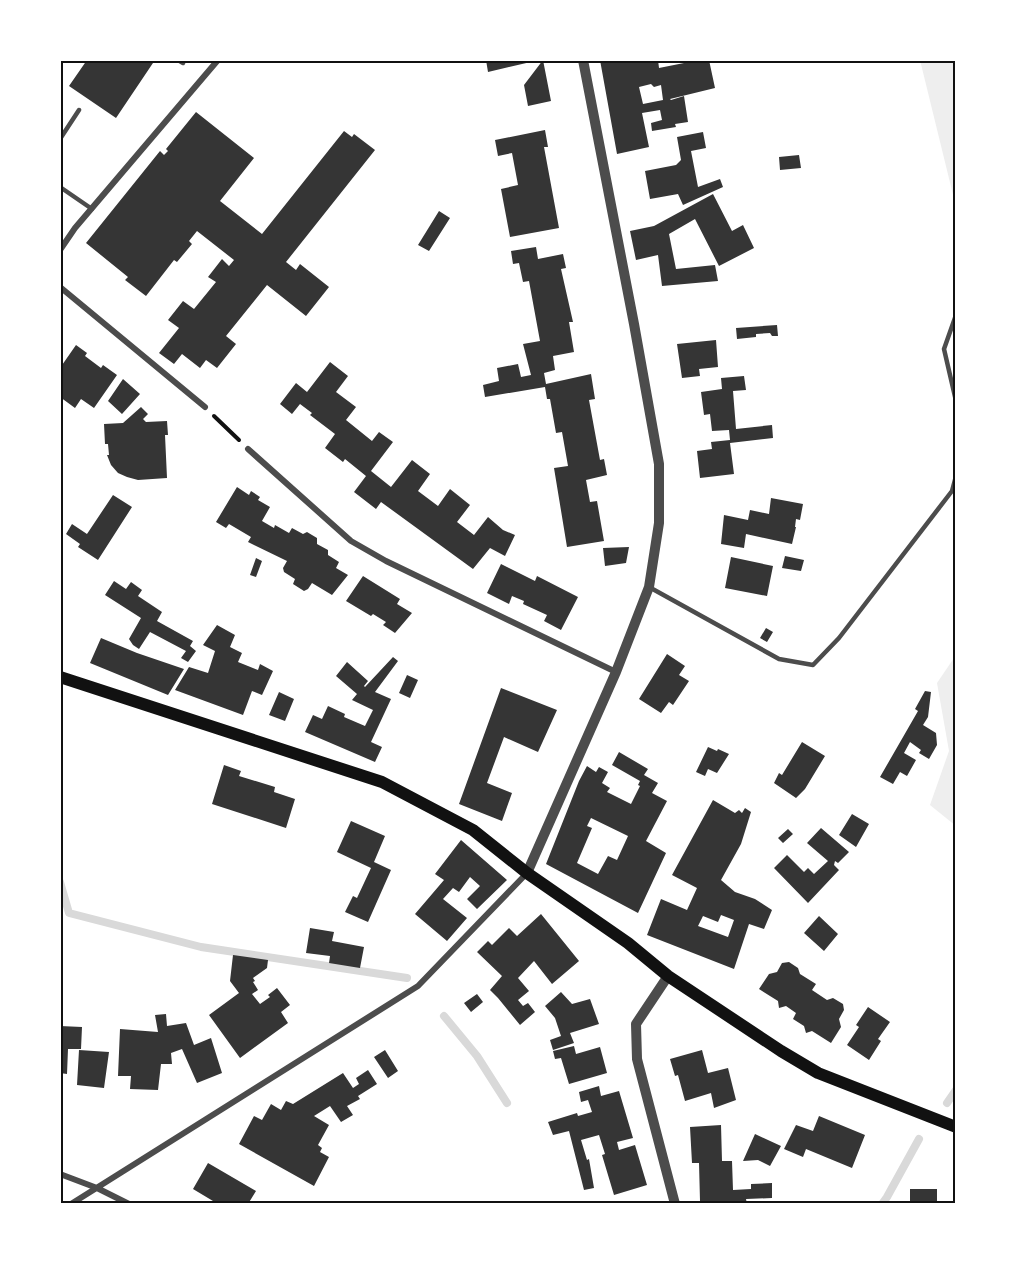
<svg xmlns="http://www.w3.org/2000/svg" width="1016" height="1264" viewBox="0 0 1016 1264" font-family="Mulish,sans-serif">
	<rect width="100%" height="100%" fill="#fff"/>
	<path fill="#eee" d="M920,60h36v147z
		M956,655v171l-26,-21 19,-54 -12,-68z"/>
	<g fill="none" stroke-linecap="round" stroke-linejoin="round">
		<path stroke="#d9d9d9" stroke-width="8" d="M60,882l9,31 132,34 206,31
			M444,1016l33,40 30,47
			M947,1103l9,-13
			M882,1204l5,-7 32,-58"/>
	</g>
	<path fill="#353535" fill-rule="evenodd" d="M87,60h68l-39,58 -47,-32z
		M486,60h49v1l-47,11z
		M543,60l8,41 -23,5 -4,-21z
		M600,60h49v2l9,-2 1,8 40,-8h10l6,28 -45,11 1,1 13,-4 4,26 -13,2 1,3 -24,4 -1,-8 11,-3 -2,-10 -18,3 7,34 -32,7zM651,84l3,3 7,-2 2,15 -20,4 -4,-17z
		M196,112l58,46 -34,43 42,33 82,-103 8,6 2,-3 21,16 -89,112 10,8 4,-6 29,23 -23,29 -39,-31 -41,51 10,8 -19,24 -11,-8 -6,8 -18,-14 -8,10 -15,-11 20,-25 -11,-8 15,-19 11,8 22,-27 -8,-5 14,-18 7,7 5,-6 -37,-29 -8,10 3,3 -15,18 -3,-2 -28,36 -21,-16 3,-3 -42,-34 74,-92 4,4 4,-4 -2,-2z
		M545,130l3,17h-4l15,81 -49,9 -9,-48 17,-4 -6,-32 -14,3 -3,-16z
		M703,132l3,16 -15,3 7,36 22,-8 3,8 -40,18 -5,-11 -28,5 -5,-28 31,-6 5,-5 -4,-23z
		M799,155l2,13 -21,2 -1,-13z
		M713,194l19,37 11,-6 11,23 -35,18 -24,-47 -26,15 7,35 39,-4 3,16 -56,5 -4,-31 -22,5 -6,-29 24,-5z
		M439,211l11,7 -21,33 -11,-6z
		M536,247l2,12 25,-5 3,14 -5,1 12,53h-4l5,30 -21,4 2,14 -11,3 2,11 45,-10 4,25 -6,1 11,60 4,-1 3,16 -21,5 4,22 7,-1 7,40 -37,6 -13,-79 14,-2 -6,-34 -6,1 -6,-34h-3l-2,-12 -60,10 -2,-12 16,-4 -2,-13 21,-4 3,13 10,-2 -8,-31 17,-3 -11,-60 -6,1 -4,-19 -6,1 -2,-13z
		M777,325l1,11h-6l-2,-3 -14,1v3l-19,2 -1,-11z
		M716,340l2,27 -19,2 1,7 -18,2 -5,-34z
		M76,345l11,8 -2,3 16,12 2,-3 14,10 -23,33 -13,-9 -6,9 -15,-11 2,-11 -2,-2v-16z
		M330,362l18,14 -12,16 20,15 -10,13 26,21 7,-9 14,10 -22,29 20,16 21,-27 18,14 -12,17 20,15 12,-17 20,16 -13,17 17,13 14,-18 15,13 12,5 -10,21 -15,-8 -17,21 -92,-67 -5,7 -22,-17 12,-16 -21,-17 -2,3 -18,-14 10,-14 -25,-19 2,-2 -12,-9 -8,10 -12,-10 16,-21 11,9z
		M744,376l2,14 -13,1 3,38 36,-4 1,13 -43,5 4,31 -34,4 -3,-27 15,-2 -1,-7 19,-2 -1,-10 -17,1 -2,-17 -6,1 -3,-23 21,-3 -1,-11z
		M123,379l17,15 -18,20 -14,-13z
		M141,407l7,7 -5,5 3,3 21,-1 1,14h-3l2,43 -29,2 -11,-3 -9,-4 -7,-8 -4,-10h2l-1,-11h-3l-1,-20 19,-1z
		M237,487l12,8 2,-4 9,6 -2,3 12,7 -8,14 12,7 1,-3 14,8 3,-5 11,6 4,-2 10,6v6l11,6v5l11,7 -3,6 12,7 -16,20 -20,-12 -4,6 -4,2 -11,-7 2,-5 -11,-7 -1,-4 4,-7 -39,-19 3,-5 -22,-13 -3,4 -10,-6z
		M113,495l19,12 -34,53 -20,-13 2,-3 -14,-10 6,-10 15,10z
		M771,498l32,6 -3,16 -4,-1 -1,8h1l-4,17 -46,-10 -2,14 -23,-4 3,-29 24,5 2,-10 19,4z
		M629,547l-3,16 -21,3 -2,-18z
		M785,556l19,4 -3,11 -19,-3z
		M731,557l42,9 -6,30 -42,-8z
		M256,558l6,3 -6,16 -6,-2z
		M501,564l34,17 2,-5 41,21 -17,33 -17,-9 3,-6 -24,-11 1,-3 -12,-5 -3,8 -22,-11z
		M363,576l37,23 -3,5 15,9 -17,20 -12,-8 3,-3 -13,-8 -2,2 -25,-15z
		M114,581l12,8 5,-7 11,8 -4,6 24,16 -5,9 36,20 -3,5 6,5 -8,11 -7,-4 5,-7 -36,-19 -11,17 -6,-4 -4,-6 12,-21 -36,-23z
		M217,625l18,10 -5,12 12,6 -4,9 20,8 2,-6 13,7 -11,24 -10,-4 -9,24 -68,-25 14,-23 19,6 7,-22 -12,-6z
		M766,628l7,4 -6,10 -7,-4z
		M101,638l36,15 47,16 -16,26 -78,-32z
		M667,654l18,12 -6,9 10,6 -16,24 -4,-3 -8,11 -22,-14z
		M393,657l5,4 -23,31 16,7 -20,43 11,5 -7,15 -70,-30 8,-17 9,4 6,-13 17,8 -1,3 21,9 8,-16 -21,-10 5,-6 -21,-18 11,-14 21,19 -4,5 1,1z
		M407,675l11,5 -8,18 -11,-5z
		M501,688l56,22 -19,42 -34,-15 -17,46 25,10 -10,28 -43,-17z
		M925,691l6,1 -3,25 -5,8 13,8 1,12 -8,14 -10,-6 2,-3 -11,-8 -6,11 12,7 -9,16 -7,-4 -7,12 -13,-7 38,-66 -3,-2z
		M279,692l15,7 -9,22 -16,-6z
		M802,742l23,14 -20,33 -9,9 -22,-15 5,-10 3,2z
		M708,747l9,4 1,-2 11,5 -12,19 -9,-4 -3,7 -9,-4z
		M619,752l29,17 -4,6 14,8 -6,10 15,8 -21,40 20,12 -28,60 -92,-49 33,-83 8,-15 9,6 3,-5 9,5 -6,11 8,5 -3,4 24,12 9,-18 -2,-1 2,-4 -28,-16zM591,818l37,18 -11,24 -9,-4 -10,18 -21,-11 15,-35 -5,-2z
		M224,765l17,6 -2,5 36,11 -1,5 21,7 -9,29 -74,-24z
		M713,800l22,13 4,-3 3,3 3,-5 6,4 -10,32 -20,36 14,12 20,7 17,11 -8,19 -15,-5 -15,45 -87,-34 14,-36 26,11 10,-22 -25,-13zM721,915l13,5 -6,17 -30,-11 5,-10 15,6z
		M852,814l17,10 -13,23 -17,-12z
		M351,821l34,15 -11,26 17,8 -23,52 -23,-10 8,-16 4,2 14,-30 -34,-16z
		M821,828l28,24 -11,11 -3,-2 -1,4 5,5 -31,33 -34,-35 13,-13 17,17 4,-4 6,6 14,-13 -21,-18z
		M788,829l5,5 -10,9 -5,-5z
		M461,840l46,40 -30,29 -10,-10 13,-13 -10,-9 -11,15 -6,-4 -10,11 24,19 -20,23 -32,-27 29,-34 -9,-6z
		M541,914l38,47 -27,23 -18,-23 -16,17 11,13 -11,9 5,6 5,-3 7,9 -15,13 -22,-27 -8,-8 12,-14 -25,-24 11,-11 4,4 17,-17 8,8z
		M819,916l19,18 -14,17 -20,-18z
		M310,928l24,4 -2,9 32,6 -4,21 -31,-5 1,-7 -24,-3z
		M233,955l35,5 -1,8 -14,10 2,3 -2,1 5,8 -6,4 8,10 10,-7 -2,-2 9,-7 13,17 -9,7 7,11 -48,35 -31,-43 30,-22 -9,-12z
		M789,962l9,6 2,6 16,10 -4,6 15,10 6,-2 10,6 1,6 -5,9 2,8 -10,16 -19,-12 -6,2 -2,-7 -11,-7 3,-6 -10,-7 -7,2 -1,-7 -19,-12 10,-15 8,-2 5,-9z
		M561,992l11,12 18,-5 9,25 -29,9 4,10 -21,7 -3,-10 11,-4 -6,-18 -10,-12z
		M477,994l6,8 -12,10 -7,-9z
		M868,1007l22,15 -12,17 3,2 -12,19 -22,-15 12,-18 -3,-2z
		M166,1014l1,12 19,-3 8,22 17,-7 11,35 -25,10 -15,-34 -11,4 1,11h-11l-3,26 -28,-1 1,-13h-13l2,-47 38,3 -3,-17z
		M60,1026l22,1 -1,22h-13l-1,25 -7,-1z
		M574,1046l2,8 24,-7 7,26 -38,11 -8,-26 -6,1 -2,-8z
		M79,1050l30,2 -5,36 -27,-3z
		M385,1050l13,21 -10,7 -14,-21z
		M702,1050l6,23 20,-5 8,32 -22,8 -3,-15 -26,8 -7,-26 -3,1 -5,-17z
		M368,1070l9,14 -19,12 2,3 -13,7 6,9 -12,7 -11,-16 -16,10 15,9 -11,20 4,3 -2,4 9,5 -15,29 -75,-42 15,-28 8,4 9,-16 10,6 5,-9 7,3 50,-31 10,15 6,-4 -3,-6z
		M599,1086l2,10 18,-5 14,47 -16,4 2,8 16,-5 12,40 -33,10 -12,-40 3,-1 -6,-19 -18,5 6,20 2,-1 5,29 -10,2 -15,-59 -16,4 -5,-13 29,-9 1,3 14,-4 -4,-12 -7,2 -2,-10z
		M819,1116l46,19 -13,33 -46,-19 -3,8 -19,-8 12,-24 17,6z
		M721,1125l1,36h10l1,29 18,-1v-5l21,-1v15l-26,1 1,5h-39v-3h-8l-1,-38h-7l-2,-36z
		M755,1134l26,12 -11,20 -12,-6 -15,1z
		M208,1163l48,28 -8,13h-30l-25,-15z
		M910,1189h27v15h-18v-3h-9z"/>
	<g fill="none" stroke-linecap="round" stroke-linejoin="round">
		<path stroke="#111" stroke-width="4" d="M214,416l25,24"/>
		<path stroke="#4c4c4c" stroke-width="4.5" d="M178,60l5,3
			M60,139l19,-29
			M60,187l32,22
			M956,315l-12,34 12,52
			M649,587l130,72 34,6 26,-27 113,-147 4,-15"/>
		<path stroke="#4c4c4c" stroke-width="6" d="M60,250l15,-22 143,-168
			M60,287l145,120
			M248,449l103,92 35,20 230,111
			M60,1174l37,14 32,16
			M71,1204l347,-218 109,-113"/>
		<path stroke="#4c4c4c" stroke-width="10" d="M527,873l89,-201 33,-85 10,-64v-59l-25,-140 -51,-264
			M668,976l-32,48 1,35 38,145"/>
		<path stroke="#111" stroke-width="12" d="M60,677l322,105 91,48 54,43 101,70 40,33 113,75 37,22 138,54"/>
	</g>
	<rect width="1016" height="1264" fill="none" stroke="#ffffff" stroke-width="123"/>
	<rect x="62" y="62" width="892" height="1140" fill="none" stroke="#111" stroke-width="2"/>
</svg>
